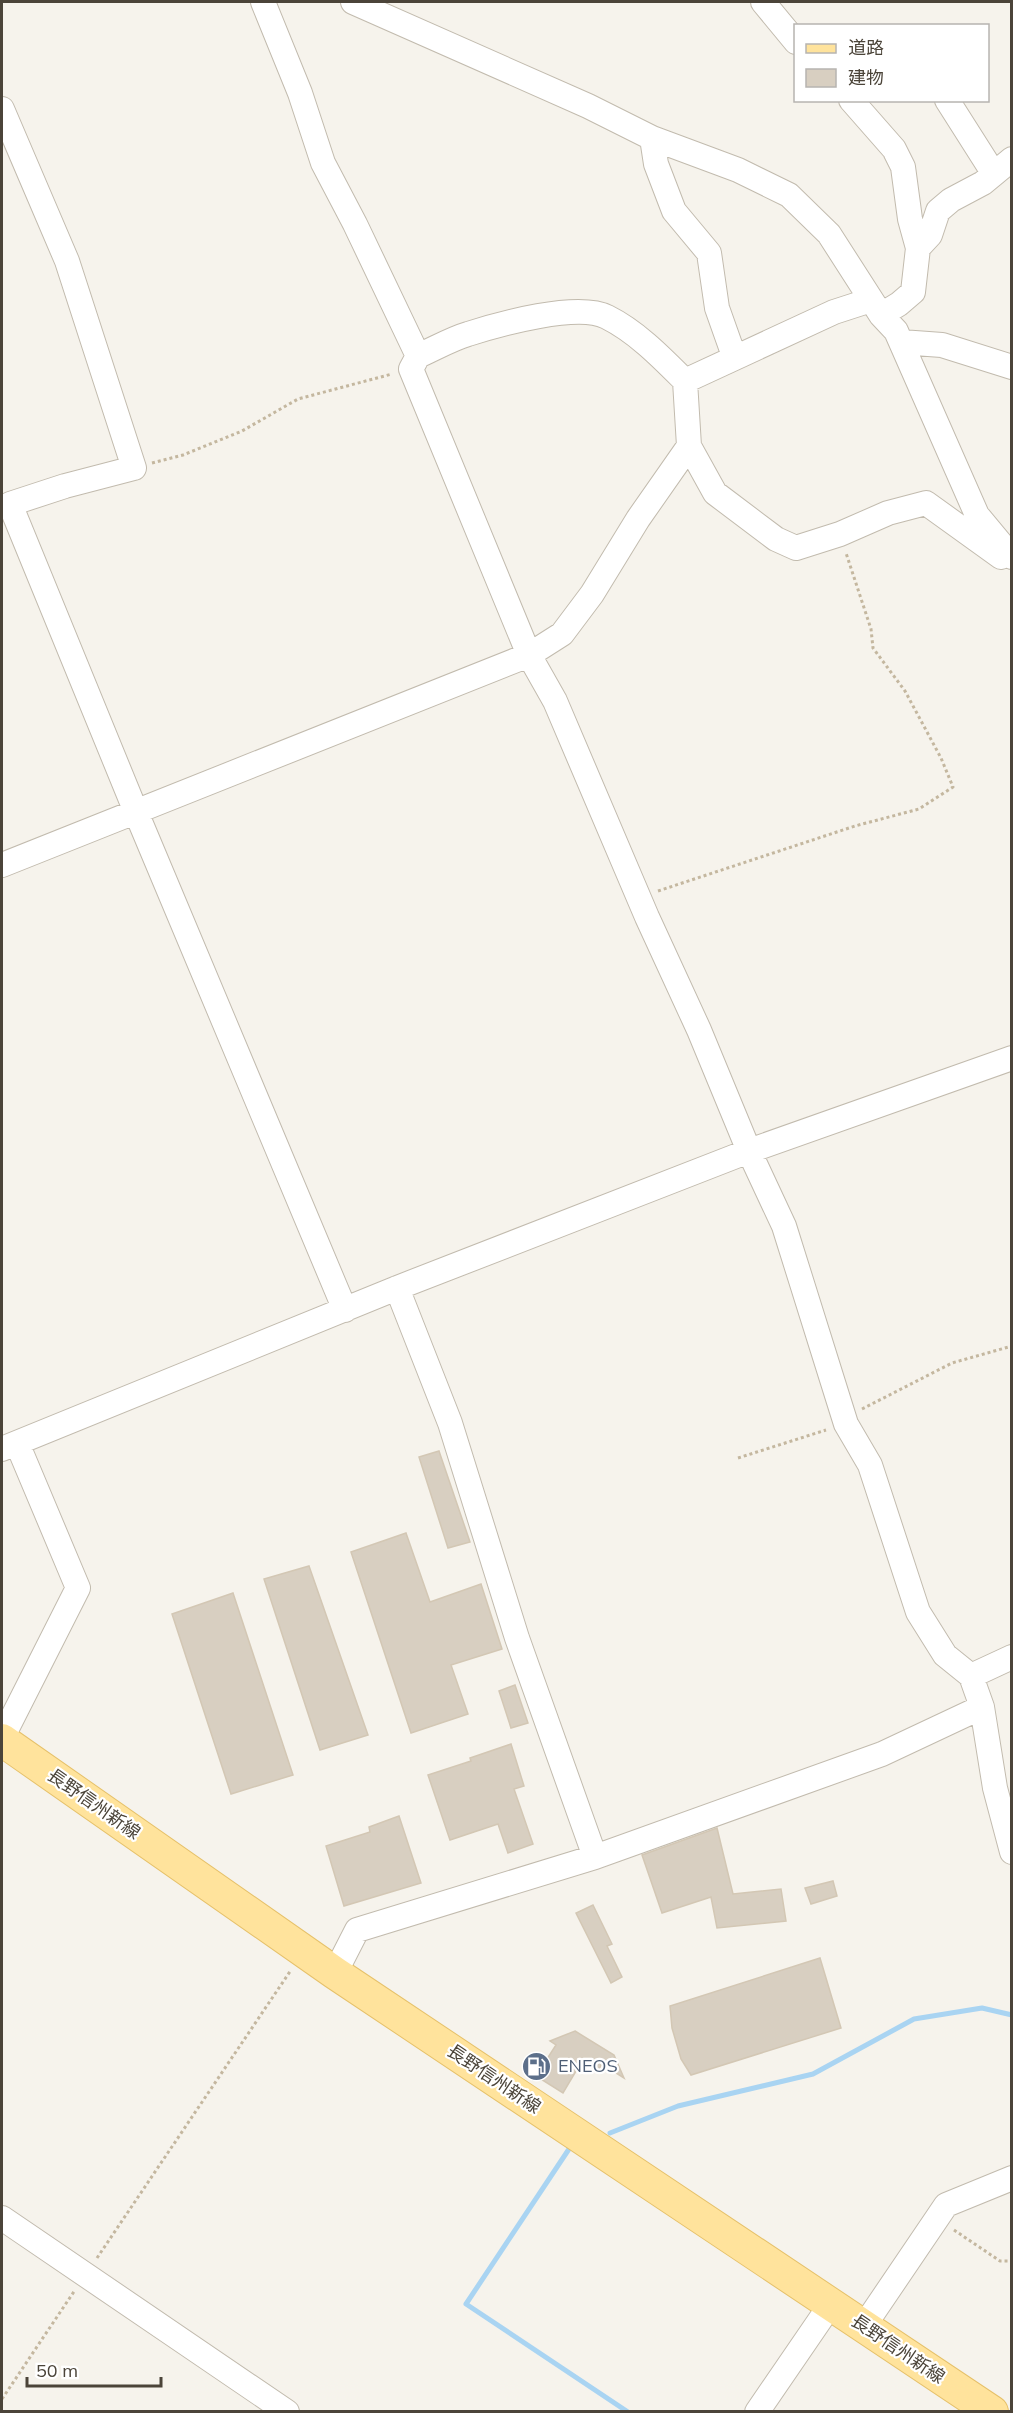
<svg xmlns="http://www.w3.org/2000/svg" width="1013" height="2413" viewBox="0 0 1013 2413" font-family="Mulish,'Noto Sans JP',sans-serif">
	<rect width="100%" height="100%" fill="#f6f3ec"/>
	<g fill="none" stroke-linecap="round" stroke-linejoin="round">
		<path stroke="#a9d4f2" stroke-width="5" d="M610,2133l68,-27 135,-32 101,-55 68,-11 30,7
			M569,2149l-103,155 162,108"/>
	</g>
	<path fill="#d8cfc1" stroke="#d3c7b4" stroke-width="1.5" d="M439,1451l31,91 -22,6 -29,-91z
		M406,1533l24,69 51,-18 21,65 -51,16 17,49 -57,19 -60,-181z
		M309,1566l59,169 -48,15 -56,-171z
		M233,1593l60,182 -62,19 -59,-180z
		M515,1685l13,38 -17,5 -12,-37z
		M511,1744l13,42 -10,3 19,55 -25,9 -10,-29 -48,16 -22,-65 43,-14 -1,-3z
		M399,1816l22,67 -77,23 -18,-60 44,-14 -1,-5z
		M717,1828l16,66 48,-5 5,32 -69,7 -6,-31 -49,16 -20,-58z
		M833,1881l4,15 -26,8 -6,-16z
		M593,1905l19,39 -5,2 15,31 -11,6 -35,-70z
		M820,1958l21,70 -150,47 -10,-16 -9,-31 -2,-22z
		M575,2031l39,24 10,23 -22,-14 -5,8 -15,-11 -19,32 -27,-17 20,-31 -6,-4z"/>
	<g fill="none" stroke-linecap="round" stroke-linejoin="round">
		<defs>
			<path id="minor" d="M263,2l37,91 23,70 32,61 63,132 -7,13 118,286 26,46 92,216 52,113 50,121 35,75 62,198 24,41 48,147 27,43 26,21 11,31 13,81 17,64
				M353,2l235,104 64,32 86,32 51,25 40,39 52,81 15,16 81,184 35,42
				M763,2l33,40
				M851,100l43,49 9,18 7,52 8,29
				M947,100l47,74
				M2,109l65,152 67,207 -69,18 -55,18 126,308 209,498
				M652,138l4,26 18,47 35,42 8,55 17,48
				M881,315l18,-11 14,-12 5,-44 12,-13 8,-24 13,-11 32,-17 29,-24
				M901,342l41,3 70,22
				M418,356c16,-7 33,-17 50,-22 31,-10 110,-32 139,-17 30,15 55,41 78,64l149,-69 37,-12
				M685,381l4,65 26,47 61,46 20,9 44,-14 48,-21 38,-10 75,54
				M2,865l527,-210 33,-21 30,-40 46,-75 51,-73
				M397,1288l53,135 67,215 78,219
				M2,1449l395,-161 352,-137 263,-93
				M971,1676l41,-19
				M2,1738l76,-150 -61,-145
				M335,1973l22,-43 238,-73 287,-103 100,-47
				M2,2218l285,194
				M864,2326l82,-121 66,-27
				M757,2412l74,-108"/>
			<path id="major" d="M2,1740l333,233 657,439"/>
		</defs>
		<use href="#minor" stroke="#c2bbae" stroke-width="26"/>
		<use href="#major" stroke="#e6c16a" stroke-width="34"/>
		<path stroke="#c4b79f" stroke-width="3" stroke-dasharray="3 3" stroke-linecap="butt" d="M152,463l31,-8 59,-24 56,-32 94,-25
			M658,891l197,-65 64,-17 34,-22 -12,-29 -36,-67 -32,-43 -2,-19 -25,-76
			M862,1409l90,-46 60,-17
			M738,1458l88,-28
			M954,2230l46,31h12
			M97,2258l194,-288
			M2,2399l73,-109"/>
		<use href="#minor" stroke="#fff" stroke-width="24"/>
		<use href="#major" stroke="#ffe39c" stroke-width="32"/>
	</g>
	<defs>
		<symbol id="fuel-disc" viewBox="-11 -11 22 22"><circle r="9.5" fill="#5c6f8a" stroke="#fff"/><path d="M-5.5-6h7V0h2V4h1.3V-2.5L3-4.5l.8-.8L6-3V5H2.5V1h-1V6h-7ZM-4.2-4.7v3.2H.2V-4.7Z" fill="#fff"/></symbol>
	</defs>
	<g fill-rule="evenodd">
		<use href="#fuel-disc" x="520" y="2050" width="33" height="33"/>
	</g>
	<g text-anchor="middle" stroke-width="4.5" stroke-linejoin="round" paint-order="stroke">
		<g font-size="18" fill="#4b4439" stroke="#fff">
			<text transform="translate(94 1804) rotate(35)" y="6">長野信州新線</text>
			<text transform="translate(494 2079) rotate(34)" y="6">長野信州新線</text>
			<text transform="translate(898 2349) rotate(34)" y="6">長野信州新線</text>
		</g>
		<g font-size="18" fill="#4e5e75" stroke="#fff" text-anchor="start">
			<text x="558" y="2072">ENEOS</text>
		</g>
	</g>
	<rect width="1013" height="2413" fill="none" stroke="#4b4439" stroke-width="6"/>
	<rect x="794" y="24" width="195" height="78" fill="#ffffff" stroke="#b7b4b0" stroke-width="1.5"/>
	<rect x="806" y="44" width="30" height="9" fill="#ffe39c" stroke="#b7b4b0" stroke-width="1.5"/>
	<text x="848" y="54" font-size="18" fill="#4b4439">道路</text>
	<rect x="806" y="69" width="30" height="18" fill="#d8cfc1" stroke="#b7b4b0" stroke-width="1.5"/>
	<text x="848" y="84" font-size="18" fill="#4b4439">建物</text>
	<path d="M27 2377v9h134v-9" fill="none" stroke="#4b4439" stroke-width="3"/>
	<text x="36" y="2377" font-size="18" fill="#4b4439" stroke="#ffffff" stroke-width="4.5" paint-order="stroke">50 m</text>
</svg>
